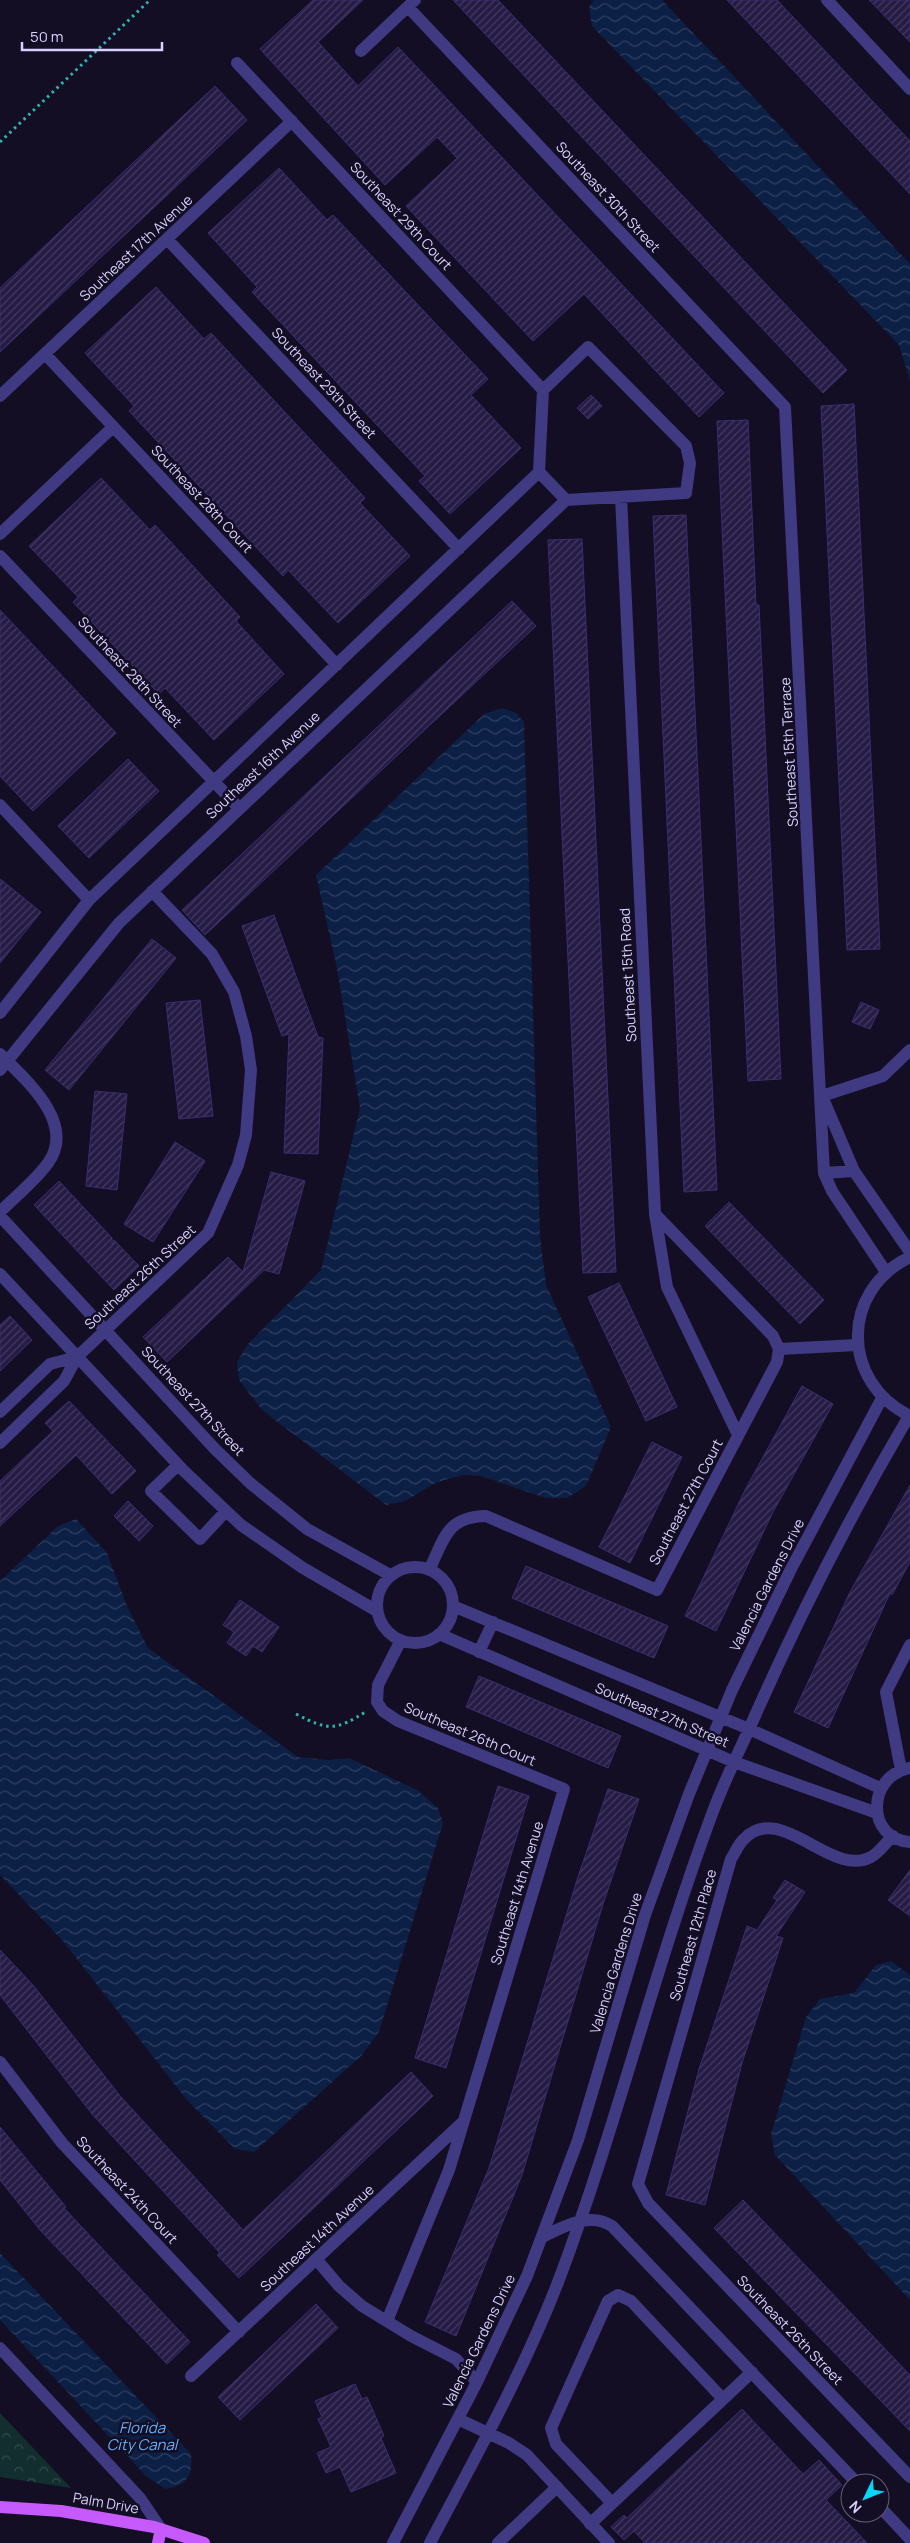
<svg xmlns="http://www.w3.org/2000/svg" width="910" height="2543" viewBox="0 0 910 2543" font-family="Manrope,sans-serif">
	<defs>
		<pattern id="park-crowns" width="20" height="18" patternUnits="userSpaceOnUse" patternTransform="scale(1.25)"><rect width="20" height="18" fill="#122e2e"/><path d="M2 6a3 3 0 1 1 6 0M12 15a3 3 0 1 1 6 0" fill="none" stroke="#344b4d"/></pattern>
		<pattern id="water-waves" width="16" height="10" patternUnits="userSpaceOnUse" patternTransform="scale(1.25)"><rect width="16" height="10" fill="#0c1f45"/><path d="M0 5q4-4 8 0t8 0" fill="none" stroke="#2f3f61"/></pattern>
		<pattern id="building-hatch" width="6" height="6" patternUnits="userSpaceOnUse" patternTransform="scale(1.25)"><rect width="6" height="6" fill="#251b45"/><path d="M-1 1l2-2M0 6l6-6M5 7l2-2" fill="none" stroke="#443b61"/></pattern>
	</defs>
	<rect width="100%" height="100%" fill="#130e24"/>
	<path fill="url(#park-crowns)" d="M0,2413l71,75 -71,-11z"/>
	<path fill="url(#water-waves)" d="M594,0h68l248,264v117l-11,-36 -307,-319 -3,-19z
		M502,708l14,5 8,9 16,514 6,49 65,142 -25,59 -19,12h-21l-65,-22 -17,-1 -27,7 -32,19 -19,4 -124,-95 -23,-30 -2,-18 11,-18 73,-74 39,-162 -23,-140 -21,-93 168,-161z
		M76,1519l31,34 20,53 21,42 150,109 31,3 20,-2 68,32 21,18 5,15 -64,209 -18,24 -107,96 -19,-3 -49,-50 -123,-158 -63,-66v-294l58,-55z
		M891,1961l19,14v325l-135,-145 -4,-21 35,-117 14,-18 34,-6 22,-28z
		M0,2253l191,201c2,21 -3,31 -25,35l-19,-12 -147,-157z"/>
	<path fill="url(#building-hatch)" stroke="#3d2d70" d="M313,0h50l-45,42 40,44 40,-39 326,346 -25,24 -115,-123 -51,47 -127,-135 51,-48 -20,-21 -52,48 -125,-136z
		M453,0h45l349,370 -24,23z
		M727,0h50l133,141v53z
		M869,0h41v42z
		M215,86l32,34 -247,232v-64z
		M279,168l48,52 6,-5 155,164 -17,16 50,53 -71,66 -31,-33 6,-5 -173,-184 5,-5 -49,-54z
		M156,287l48,52 7,-6 154,165 -5,5 50,53 -72,67 -50,-53 -5,6 -154,-165 5,-5 -49,-53z
		M591,395l11,11 -14,13 -11,-11z
		M854,404l26,545 -33,1 -26,-544z
		M748,420l8,185h3l22,474 -33,2 -31,-660z
		M101,478l49,52 5,-5 85,92 -4,4 48,53 -70,66 -49,-52 -6,6 -86,-92 5,-5 -49,-51z
		M686,515l31,675 -33,2 -31,-676z
		M582,539l34,733 -33,1 -35,-733z
		M512,601l24,25 -331,309 -23,-25z
		M0,610l116,123 -83,78 -33,-35z
		M128,759l31,32 -70,67 -31,-32z
		M0,879l41,33 -41,51z
		M274,915l44,122 5,1 -5,116 -34,-1 5,-119 -7,2 -40,-110z
		M152,939l24,19 -107,132 -24,-20z
		M200,1000l13,116 -34,3 -13,-116z
		M861,1002l18,8 -9,19 -18,-7z
		M95,1091l32,3 -10,96 -31,-4z
		M175,1142l30,19 -52,81 -29,-18z
		M271,1172l34,9 -26,93 -15,-4 -97,92 -24,-25 85,-80 15,15z
		M59,1181l53,57v6l2,-4 25,26 -25,24 -80,-85z
		M729,1202l95,98 -24,24 -95,-98z
		M619,1283l58,124 -31,14 -58,-124z
		M10,1316l22,24 -32,31v-46z
		M802,1386l31,18 -60,108 -57,119 -31,-15 60,-126z
		M69,1401l67,70 -24,23 -36,-39 -76,71v-45l53,-50 -8,-8z
		M652,1442l30,15 -52,106 -31,-16z
		M910,1485v77l-18,33 -2,-2 -62,135 -34,-16 56,-120z
		M128,1501l25,25 -14,15 -25,-25z
		M526,1566l142,60 -14,32 -142,-60z
		M240,1600l39,27 -17,25 -9,-6 -7,10 -19,-13 7,-11 -11,-7z
		M479,1676l142,60 -13,32 -142,-61z
		M498,1786l31,10 -83,272 -31,-10z
		M608,1789l31,10 -36,105 -81,271 -66,161 -31,-14 64,-154 88,-288z
		M910,1870v46l-22,-16z
		M785,1880l20,12 -29,44 7,2 -41,125 -37,142 -39,-10 33,-126 48,-143 10,4 20,-30 -4,-2z
		M0,1950l33,35 88,112 122,133 168,-158 22,24 -194,182 -22,-23 3,-2 -128,-139 -92,-119z
		M0,2127l66,80 -2,1 126,134 -23,22 -127,-134 -40,-50z
		M743,2200l167,175v56l-196,-203z
		M316,2304l22,24 -98,92 -22,-23z
		M355,2384l7,15 5,-2 17,39 -3,2 15,35 -45,19 -11,-25 -14,6 -9,-20 14,-6 -13,-28 4,-2 -7,-16z
		M742,2409l61,65 16,-14 23,25 -16,15 41,43h-222l-11,-12 -10,9 -13,-13 13,-12 3,3z"/>
	<g fill="none" stroke-linecap="round" stroke-linejoin="round">
		<path stroke="#30b4b1" stroke-width="3" stroke-dasharray="2.5 4" stroke-linecap="butt" d="M0,142l150,-142
			M296,1714c33,17 39,17 71,-3"/>
		<path stroke="#3f3a82" stroke-width="12" d="M827,0l83,89
			M408,7l377,400 39,766 8,18 54,81
			M361,51l54,-51
			M237,63l306,327
			M167,239l292,310
			M45,354l292,311
			M0,396l292,-275
			M621,497l34,717 12,73 71,148
			M0,534l113,-107
			M0,556l239,252
			M0,805l89,95
			M0,1013l89,-113 450,-428
			M0,1054c25,25 77,69 48,109 -13,18 -32,33 -48,49
			M0,1070l119,-147 447,-423 120,-7 4,-30 -4,-17 -98,-99 -45,43 -4,82 27,28
			M822,1096l61,-20 27,-26
			M825,1103l29,68 56,81
			M824,1173l30,-2
			M0,1216l214,232 36,35 57,46 83,46
			M910,1257c-70,34 -69,125 0,159
			M0,1274l183,196 58,55 62,43 74,43
			M779,1349l78,-4
			M0,1412l50,-48 27,-7
			M0,1443l64,-62 13,-24 131,-124 30,-68 8,-30 5,-65 -5,-34 -12,-44 -22,-38 -60,-63
			M178,1465l-27,26 49,48 26,-28
			M377 1605a38 38 0 1 1 76 0a38 38 0 1 1-76 0Z
			M429,1570c16,-32 17,-53 57,-54l171,74 120,-228 2,-13 -6,-13 -118,-122
			M453,1606l296,123 131,59
			M439,1634l295,128 143,51
			M479,1652l14,-30
			M910,1768c-44,8 -44,71 0,74
			M901,1770l-15,-78 24,-47
			M893,1836c-7,6 -14,17 -22,21 -40,22 -91,-58 -128,-17 -5,5 -8,13 -12,19l-93,325 10,19 262,274
			M0,2062l62,81 177,189
			M542,2237c22,-10 47,-26 70,-11l245,257
			M316,2259l23,27 23,20 49,30 45,23 21,23
			M387,2321l62,-151 115,-381 -166,-68 -15,-10 -6,-9 1,-17 23,-45
			M0,2348l140,150 21,31
			M191,2376l272,-254
			M458,2419l51,24 18,12 82,88
			M612,2503l-56,-59 -5,-16 57,-127 10,-6 13,6 92,98
			M880,2507l30,32
			M590,2524l162,-152
			M393,2543l84,-161 50,-106 51,-136 67,-225 44,-121 43,-104 59,-121 91,-171
			M430,2543c46,-87 95,-174 130,-266 57,-152 95,-311 152,-463 12,-33 28,-64 42,-96 46,-104 97,-204 155,-302
			M498,2543l59,-56"/>
		<path stroke="#c65afd" stroke-width="12" d="M0,2507l61,4 93,16 50,16
			M158,2543l3,-14"/>
	</g>
	<g text-anchor="middle" stroke-width="5" stroke-linejoin="round" paint-order="stroke">
		<g font-size="14" fill="#d9d2fe" stroke="#130e24">
			<text transform="translate(608 197) rotate(47)" y="5">Southeast 30th Street</text>
			<text transform="translate(401 216) rotate(47)" y="5">Southeast 29th Court</text>
			<text transform="translate(136 248) rotate(-43)" y="5">Southeast 17th Avenue</text>
			<text transform="translate(324 383) rotate(47)" y="5">Southeast 29th Street</text>
			<text transform="translate(202 499) rotate(47)" y="5">Southeast 28th Court</text>
			<text transform="translate(130 672) rotate(47)" y="5">Southeast 28th Street</text>
			<text transform="translate(789 752) rotate(-93)" y="5">Southeast 15th Terrace</text>
			<text transform="translate(263 765) rotate(-43)" y="5">Southeast 16th Avenue</text>
			<text transform="translate(628 975) rotate(-93)" y="5">Southeast 15th Road</text>
			<text transform="translate(140 1277) rotate(-43)" y="5">Southeast 26th Street</text>
			<text transform="translate(193 1401) rotate(47)" y="5">Southeast 27th Street</text>
			<text transform="translate(686 1502) rotate(-62)" y="5">Southeast 27th Court</text>
			<text transform="translate(767 1585) rotate(-63)" y="5">Valencia Gardens Drive</text>
			<text transform="translate(662 1715) rotate(23)" y="5">Southeast 27th Street</text>
			<text transform="translate(470 1734) rotate(23)" y="5">Southeast 26th Court</text>
			<text transform="translate(517 1893) rotate(-73)" y="5">Southeast 14th Avenue</text>
			<text transform="translate(693 1935) rotate(-74)" y="5">Southeast 12th Place</text>
			<text transform="translate(616 1963) rotate(-73)" y="5">Valencia Gardens Drive</text>
			<text transform="translate(127 2190) rotate(47)" y="5">Southeast 24th Court</text>
			<text transform="translate(317 2238) rotate(-43)" y="5">Southeast 14th Avenue</text>
			<text transform="translate(790 2330) rotate(46)" y="5">Southeast 26th Street</text>
			<text transform="translate(479 2341) rotate(-64)" y="5">Valencia Gardens Drive</text>
			<text transform="translate(106 2503) rotate(10)" y="5">Palm Drive</text>
		</g>
		<g font-size="15" font-style="italic" fill="#61b0fd" stroke="#130e24">
			<text x="142" y="2433">Florida<tspan x="142" dy="17">City Canal</tspan></text>
		</g>
	</g>
	<g transform="translate(865 2498) rotate(227)"><circle r="24" fill="#130e24" stroke="#625c7b"/>
	<path d="M0-4L9 19L0 12L-9 19Z" fill="#03d8fa"/>
	<text y="-8" font-size="14" font-weight="bold" text-anchor="middle" fill="#d9d2fe">N</text>
	</g>
	<path d="M22 42v8h140v-8" fill="none" stroke="#d9d2fe" stroke-width="2.5"/>
	<text x="30" y="42" font-size="15" fill="#d9d2fe" stroke="#130e24" stroke-width="4" paint-order="stroke">50 m</text>
</svg>
